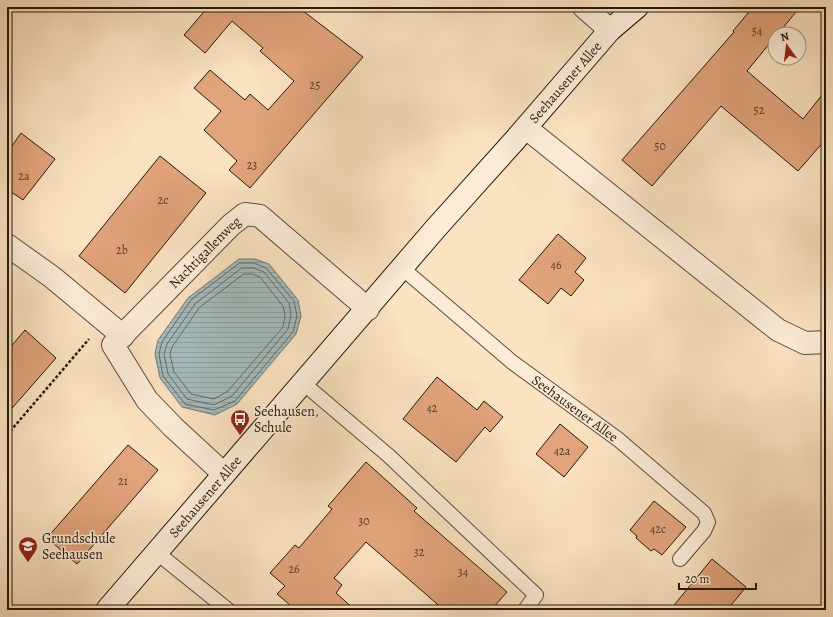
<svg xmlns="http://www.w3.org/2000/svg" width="833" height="617" viewBox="0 0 833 617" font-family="Alegreya,serif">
	<defs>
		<pattern id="water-rules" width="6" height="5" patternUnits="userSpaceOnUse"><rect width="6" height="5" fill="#a4bbbd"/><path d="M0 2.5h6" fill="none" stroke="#8da0a1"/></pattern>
	</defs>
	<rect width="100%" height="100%" fill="#fbe2c1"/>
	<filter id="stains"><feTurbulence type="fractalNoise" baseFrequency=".005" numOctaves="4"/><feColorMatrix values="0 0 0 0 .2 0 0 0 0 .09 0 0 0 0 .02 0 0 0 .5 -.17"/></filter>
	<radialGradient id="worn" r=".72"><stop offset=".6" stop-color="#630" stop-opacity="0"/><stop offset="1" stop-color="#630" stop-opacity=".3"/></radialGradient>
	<path fill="url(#water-rules)" stroke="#717a75" d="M239,259h16l14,5 29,36 3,16 -5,18 -59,70 -22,11 -33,-8 -22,-29 -5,-24 3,-14 30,-42z"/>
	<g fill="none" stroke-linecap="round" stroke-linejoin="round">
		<path stroke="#646a63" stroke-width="1" d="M240,263h14l12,5 28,33 3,15 -4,16 -58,69 -21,9 -29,-6 -22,-28 -4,-22 3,-12 29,-42z
			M242,268h11l11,4 25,31 2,12 -3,14 -56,67 -18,9 -27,-6 -19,-25 -4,-20 3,-10 28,-40z
			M244,274h8l8,3 23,29 2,9 -2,12 -55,64 -14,8 -23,-5 -17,-22 -4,-18 2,-7 27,-39z"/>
	</g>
	<path fill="#e1a37b" stroke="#251809" d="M208,7h90l65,50 -113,131 -21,-18 8,-9 -33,-31 17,-19 -27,-23 16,-18 35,30 5,-6 18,16 26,-29 -34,-30 3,-3 -31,-27 -27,32 -21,-18z
		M753,7h47l-22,27h-3v3l-28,34 56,48 23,-29v49l-28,32 -77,-65 -69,80 -30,-26 112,-128 -1,-1z
		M21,133l34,26 -32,41 -16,-11v-36z
		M160,156l46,37 -81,100 -46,-37z
		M558,234l28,24 -11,14 9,8 -13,16 -10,-8 -13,16 -29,-24z
		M25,330l31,28 -49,56v-63z
		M437,377l40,33 7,-9 19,16 -13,15 -5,-5 -29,35 -53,-43z
		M560,424l28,23 -24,30 -28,-23z
		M128,445l30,25 -81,94 -30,-26z
		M366,462l51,46 -3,3 93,81 -16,18h-47l-78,-68 -32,36 8,7 -6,8 19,17h-59l-19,-16 8,-8 -15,-13 25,-28 4,3 33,-39 -4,-3z
		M654,501l32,26 -24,28 -8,-6 -3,2 -15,-13 1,-2 -7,-6z
		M712,559l34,28 -19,23h-57z"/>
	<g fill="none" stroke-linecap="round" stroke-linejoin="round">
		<defs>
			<g id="lane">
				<path id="s1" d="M402,268l110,94 107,78 85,73 4,9 -4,9 -24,28"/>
				<path d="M303,383l86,73 147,139 -11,15"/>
				<path d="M156,552l72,58"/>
			</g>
			<g id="street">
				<path d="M584,7l26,23"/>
				<path d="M526,128l252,202 27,13 21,-1"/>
				<path d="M7,245l45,32 71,59"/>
				<path id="s2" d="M224,474l-51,-47 -26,-27 -34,-55 118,-120 14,-11 15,2 108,93"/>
			</g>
			<g id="secondary">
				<path id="s3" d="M107,610l329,-382 79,-88 95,-110 27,-23"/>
			</g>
		</defs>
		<use href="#lane" stroke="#5a4a37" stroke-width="16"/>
		<use href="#street" stroke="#5a4a37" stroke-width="24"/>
		<use href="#secondary" stroke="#251809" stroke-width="24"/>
		<path stroke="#251809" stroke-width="2.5" stroke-dasharray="3 2" stroke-linecap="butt" d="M7,435l82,-96"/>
		<use href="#lane" stroke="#fcecd7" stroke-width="14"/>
		<use href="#street" stroke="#fcecd7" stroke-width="22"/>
		<use href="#secondary" stroke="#fcecd7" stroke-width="22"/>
	</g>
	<defs>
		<symbol id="bus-pin" viewBox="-11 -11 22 30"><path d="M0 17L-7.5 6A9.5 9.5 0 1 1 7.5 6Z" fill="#8f2418" stroke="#fcecd7"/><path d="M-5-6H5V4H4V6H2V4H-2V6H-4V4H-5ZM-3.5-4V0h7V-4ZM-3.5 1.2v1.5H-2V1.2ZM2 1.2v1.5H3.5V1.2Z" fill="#fff"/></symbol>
		<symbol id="school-pin" viewBox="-11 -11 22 30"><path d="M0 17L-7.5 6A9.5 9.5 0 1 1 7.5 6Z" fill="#8f2418" stroke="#fcecd7"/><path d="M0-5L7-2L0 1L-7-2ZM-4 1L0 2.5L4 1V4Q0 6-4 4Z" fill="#fff"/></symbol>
	</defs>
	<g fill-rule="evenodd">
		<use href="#bus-pin" x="229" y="408" width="22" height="30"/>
		<use href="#school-pin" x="17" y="535" width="22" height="30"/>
	</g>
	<g text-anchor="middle" stroke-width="3" stroke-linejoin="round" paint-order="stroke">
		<g font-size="12" fill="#543b26">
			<text x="757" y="35">54</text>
			<text x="315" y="89">25</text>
			<text x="759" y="114">52</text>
			<text x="660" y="150">50</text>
			<text x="252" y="169">23</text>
			<text x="24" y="180">2a</text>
			<text x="163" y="204">2c</text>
			<text x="122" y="254">2b</text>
			<text x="556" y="269">46</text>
			<text x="432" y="412">42</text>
			<text x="562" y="455">42a</text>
			<text x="123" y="485">21</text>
			<text x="364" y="525">30</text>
			<text x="658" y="533">42c</text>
			<text x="419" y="556">32</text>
			<text x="294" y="573">26</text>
			<text x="463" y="576">34</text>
		</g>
		<g font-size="14" fill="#251809" stroke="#fcecd7">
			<text dy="5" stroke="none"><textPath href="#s3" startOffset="699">Seehausener Allee</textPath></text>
			<text dy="5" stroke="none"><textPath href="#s2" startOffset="302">Nachtigallenweg</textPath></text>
			<text dy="5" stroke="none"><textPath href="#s1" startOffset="223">Seehausener Allee</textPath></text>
			<text dy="5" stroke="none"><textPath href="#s3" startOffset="150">Seehausener Allee</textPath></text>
		</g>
		<g font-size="14" fill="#251809" stroke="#fcecd7" text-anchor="start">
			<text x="254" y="416">Seehausen,<tspan x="254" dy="16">Schule</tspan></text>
			<text x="42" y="543">Grundschule<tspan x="42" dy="16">Seehausen</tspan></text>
		</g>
	</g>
	<rect width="833" height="617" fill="none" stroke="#fbe2c1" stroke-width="24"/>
	<rect x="8" y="8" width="817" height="601" fill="none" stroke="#251809" stroke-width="2"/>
	<rect x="12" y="12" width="809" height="593" fill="none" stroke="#251809"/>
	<g transform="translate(787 46) rotate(346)"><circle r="19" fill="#fcecd7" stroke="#a69785"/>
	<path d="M0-3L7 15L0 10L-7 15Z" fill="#8f2418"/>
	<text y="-6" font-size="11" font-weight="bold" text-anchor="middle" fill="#251809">N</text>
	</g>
	<path d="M679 583v6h77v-6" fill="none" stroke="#251809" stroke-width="2"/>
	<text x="685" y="583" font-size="12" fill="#251809" stroke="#fcecd7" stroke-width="3" paint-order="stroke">20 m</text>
	<rect width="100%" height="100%" filter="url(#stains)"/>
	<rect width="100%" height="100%" fill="url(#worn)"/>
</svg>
